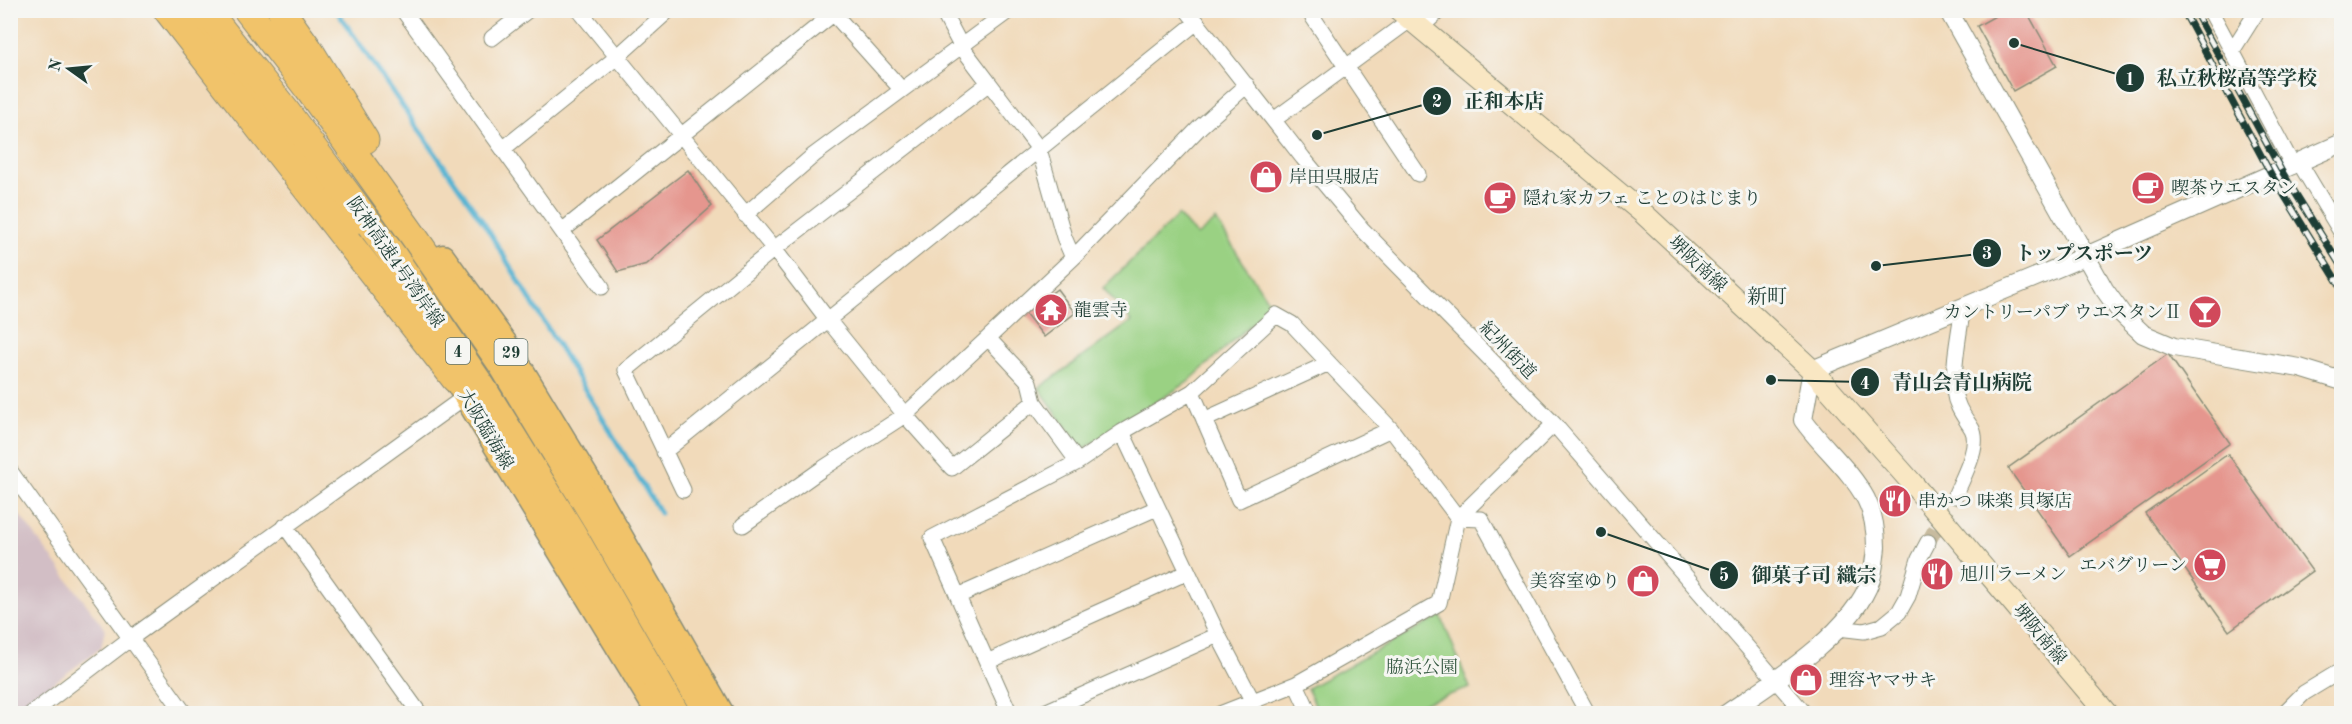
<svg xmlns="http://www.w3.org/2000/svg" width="2352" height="724" viewBox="0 0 2352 724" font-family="'Old Standard TT','Noto Serif JP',serif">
	<rect width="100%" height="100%" fill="#f6f6f2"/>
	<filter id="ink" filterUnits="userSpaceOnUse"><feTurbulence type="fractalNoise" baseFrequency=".0167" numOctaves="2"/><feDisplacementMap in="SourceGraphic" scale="12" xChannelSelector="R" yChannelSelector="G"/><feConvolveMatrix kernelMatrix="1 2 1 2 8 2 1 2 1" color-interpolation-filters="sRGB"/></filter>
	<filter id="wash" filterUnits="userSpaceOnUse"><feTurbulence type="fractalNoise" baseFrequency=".008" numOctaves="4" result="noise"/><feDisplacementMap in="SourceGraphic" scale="24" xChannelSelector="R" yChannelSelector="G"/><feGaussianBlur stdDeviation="1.35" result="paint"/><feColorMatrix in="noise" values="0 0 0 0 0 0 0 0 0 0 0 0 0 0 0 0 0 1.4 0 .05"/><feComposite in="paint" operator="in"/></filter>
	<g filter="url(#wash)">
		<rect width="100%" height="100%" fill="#f1daba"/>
		<path fill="#d2bec5" d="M10,502l95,127 -4,19 -90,66z"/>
		<path fill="#9ad183" stroke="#5c875c" stroke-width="1.5" d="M1178,215l19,21 19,-16 55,86 -83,76 -106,68 -43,-62 93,-67 -29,-33z
			M1441,616l29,72 -76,25h-75l-12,-25z"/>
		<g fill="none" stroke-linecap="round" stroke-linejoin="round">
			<path stroke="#52b2d1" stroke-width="5" d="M336,10l149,215 175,288"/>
		</g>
		<g id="blocks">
			<path fill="#e5968e" d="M2006,10h20l31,56 -44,25 -36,-65z
				M688,170l24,36 -65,58 -29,8 -21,-32z
				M1057,289l18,24 -31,24 -19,-24z
				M2168,354l62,89 -160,113 -62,-88z
				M2228,454l84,117 -83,60 -84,-118z"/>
		</g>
	</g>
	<g filter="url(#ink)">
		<use href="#blocks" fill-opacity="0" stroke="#888c77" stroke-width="1.5"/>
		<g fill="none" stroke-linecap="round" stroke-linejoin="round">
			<path stroke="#c7bb9f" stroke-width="15" stroke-dasharray="15 8" stroke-linecap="butt" d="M1928,542l27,-46"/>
			<defs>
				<path id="minor" d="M403,10l199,277
					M579,10l195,239 54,71 77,95 47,53 82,-66 44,60
					M942,10l19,36 78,103 25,88 9,21
					M1187,10l116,148 59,71 192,195 251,290
					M1308,10l110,164
					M2210,10l22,41
					M2258,10l-26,41 61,115
					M834,14l68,76
					M1420,28l20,-18
					M492,38l36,-28
					M1275,119l135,-99
					M503,149l114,-92 52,-47
					M2299,162l43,72
					M745,215l69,-60 196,-145
					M562,231l276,-221
					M1192,392l47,108 152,-71
					M1034,402l-5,-20 -41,-44 85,-80 127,-131 47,-42
					M1204,420l125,-57
					M1122,432l96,203 34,65
					M664,452l533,-430
					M10,471l175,243
					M683,490l-57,-120 148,-121 215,-166
					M1955,496c7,-17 26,-50 17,-67 -8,-13 -16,-22 -18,-38 -1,-28 5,-57 9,-84
					M1458,518l23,1 107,195
					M1458,518l96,-94
					M743,525l79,-56 83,-54 83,-77
					M285,526l135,188
					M958,596l199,-88
					M1838,628l26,3 18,-5 17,-14 9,-16 11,-37 9,-17
					M987,662l201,-90
					M1296,684l14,30
					M31,714l100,-76 335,-242
					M1010,714l-78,-176 146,-76 44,-30 70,-40 84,-77 16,9 99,105 67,89 -19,85 -143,81 -76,30
					M1040,714l178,-79
					M2283,714l21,-21 38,-23"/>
				<path id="tertiary" d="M1948,10l156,279 18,25 21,20 31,13 126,21 42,13
					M1726,714c46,-31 127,-81 145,-135 3,-11 4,-21 5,-32 0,-15 -3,-34 -10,-48 -16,-30 -44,-52 -63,-79l9,-50 274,-114 256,-113"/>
				<path id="secondary" d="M1399,10l245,204 168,156 100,113 195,231"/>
				<path id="primary" d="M190,10l161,215
					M443,256l65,90 83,137 132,231
					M445,364l213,350"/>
				<path id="motorway" d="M167,10l288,369
					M206,10l80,101 108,146 88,130 89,144 105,183
					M247,10l61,79 107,149 88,128 96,158 109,190
					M281,10l28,39 56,91"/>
			</defs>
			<use href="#minor" stroke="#888c77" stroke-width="17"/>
			<use href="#tertiary" stroke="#888c77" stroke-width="20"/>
			<use href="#secondary" stroke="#888c77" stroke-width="23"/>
			<use href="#primary" stroke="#888c77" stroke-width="25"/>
			<use href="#motorway" stroke="#888c77" stroke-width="29"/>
			<use href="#minor" stroke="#fff" stroke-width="15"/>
			<use href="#tertiary" stroke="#fff" stroke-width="18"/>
			<use href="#secondary" stroke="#f9e7c3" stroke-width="21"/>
			<use href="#primary" stroke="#f1c36a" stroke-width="22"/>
			<use href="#motorway" stroke="#f1c36a" stroke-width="27"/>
			<defs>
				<path id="rail" d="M2183,10l88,164 71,115
					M2194,10l87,160 61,98"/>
			</defs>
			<use href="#rail" stroke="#1f3d34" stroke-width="7"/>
			<use href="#rail" stroke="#f6f6f2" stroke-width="4.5" stroke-dasharray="14" stroke-linecap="butt"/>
		</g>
	</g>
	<defs>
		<symbol id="shop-disc" viewBox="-11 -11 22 22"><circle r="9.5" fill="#d1495b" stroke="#f6f6f2"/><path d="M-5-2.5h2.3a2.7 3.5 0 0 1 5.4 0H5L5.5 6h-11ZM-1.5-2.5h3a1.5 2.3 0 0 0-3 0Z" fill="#fff"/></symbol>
		<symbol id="cafe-disc" viewBox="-11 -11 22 22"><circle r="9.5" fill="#d1495b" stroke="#f6f6f2"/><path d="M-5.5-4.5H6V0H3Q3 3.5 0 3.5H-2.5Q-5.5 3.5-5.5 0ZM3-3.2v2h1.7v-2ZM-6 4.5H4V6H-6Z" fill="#fff"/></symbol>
		<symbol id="temple-disc" viewBox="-11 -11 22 22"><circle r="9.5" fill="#d1495b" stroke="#f6f6f2"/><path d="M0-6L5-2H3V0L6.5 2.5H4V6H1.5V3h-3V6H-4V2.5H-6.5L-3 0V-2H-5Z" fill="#fff"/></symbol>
		<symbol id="bar-disc" viewBox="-11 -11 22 22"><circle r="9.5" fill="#d1495b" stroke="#f6f6f2"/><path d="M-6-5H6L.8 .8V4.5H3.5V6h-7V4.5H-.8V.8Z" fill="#fff"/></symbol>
		<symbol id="restaurant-disc" viewBox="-11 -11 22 22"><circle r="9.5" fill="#d1495b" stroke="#f6f6f2"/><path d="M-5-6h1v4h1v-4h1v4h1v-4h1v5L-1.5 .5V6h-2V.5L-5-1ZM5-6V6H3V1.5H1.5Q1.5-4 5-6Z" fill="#fff"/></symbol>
		<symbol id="supermarket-disc" viewBox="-11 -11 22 22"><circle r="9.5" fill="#d1495b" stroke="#f6f6f2"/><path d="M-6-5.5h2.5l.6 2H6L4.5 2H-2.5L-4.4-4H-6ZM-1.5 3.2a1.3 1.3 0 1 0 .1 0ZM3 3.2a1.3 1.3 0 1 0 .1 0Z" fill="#fff"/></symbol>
	</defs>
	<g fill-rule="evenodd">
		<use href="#shop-disc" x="1247" y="158" width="38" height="38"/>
		<use href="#cafe-disc" x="2129" y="169" width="38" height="38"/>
		<use href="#cafe-disc" x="1481" y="179" width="38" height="38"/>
		<use href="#temple-disc" x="1032" y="291" width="38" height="38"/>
		<use href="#bar-disc" x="2186" y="293" width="38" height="38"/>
		<use href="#restaurant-disc" x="1876" y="482" width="38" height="38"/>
		<use href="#supermarket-disc" x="2191" y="546" width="38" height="38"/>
		<use href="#restaurant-disc" x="1918" y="555" width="38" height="38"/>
		<use href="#shop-disc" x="1624" y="562" width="38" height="38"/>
		<use href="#shop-disc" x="1787" y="661" width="38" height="38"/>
	</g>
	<g text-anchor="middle" stroke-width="6" stroke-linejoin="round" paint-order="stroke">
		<g fill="#f6f6f2" stroke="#60746d" stroke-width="1.5">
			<rect x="446" y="338" width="24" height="26" rx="4.5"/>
			<rect x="494.5" y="339" width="33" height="26" rx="4.5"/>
		</g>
		<g font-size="16" font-weight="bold" fill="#1f3d34">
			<text x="458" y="357">4</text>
			<text x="511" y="358">29</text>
		</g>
		<g font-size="18" fill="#1f3d34" stroke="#f6f6f2" text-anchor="start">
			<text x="1289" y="183">岸田呉服店</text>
			<text x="2171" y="194">喫茶ウエスタン</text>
			<text x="1523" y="204">隠れ家カフェ ことのはじまり</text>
			<text x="1074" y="316">龍雲寺</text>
			<text x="2182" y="318" text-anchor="end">カントリーパブ ウエスタンⅡ</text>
			<text x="1918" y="507">串かつ 味楽 貝塚店</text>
			<text x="2187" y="571" text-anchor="end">エバグリーン</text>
			<text x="1960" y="580">旭川ラーメン</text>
			<text x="1620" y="587" text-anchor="end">美容室ゆり</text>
			<text x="1829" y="686">理容ヤマサキ</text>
		</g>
		<g font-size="18" fill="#1f3d34" stroke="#f6f6f2">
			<text transform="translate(396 262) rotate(55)" y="6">阪神高速4号湾岸線</text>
			<text transform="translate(1698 264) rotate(43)" y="6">堺阪南線</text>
			<text transform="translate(1508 350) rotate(46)" y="6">紀州街道</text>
			<text transform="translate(486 429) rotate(59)" y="6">大阪臨海線</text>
			<text transform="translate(2040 634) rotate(50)" y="6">堺阪南線</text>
		</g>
		<g font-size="18" fill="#385b44" stroke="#f6f6f2">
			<text x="1422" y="673">脇浜公園</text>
		</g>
		<g font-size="20" fill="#1f3d34" stroke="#f6f6f2">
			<text x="1767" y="303">新町</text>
		</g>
	</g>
	<path fill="none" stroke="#1f3d34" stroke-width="2" d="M2014 43L2130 78M1317 135L1437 101M1876 266L1987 253M1771 380L1865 382M1601 532L1724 575"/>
	<g fill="#1f3d34" stroke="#f6f6f2" stroke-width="2">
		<circle cx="2014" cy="43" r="6"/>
		<circle cx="1317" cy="135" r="6"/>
		<circle cx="1876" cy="266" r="6"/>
		<circle cx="1771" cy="380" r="6"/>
		<circle cx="1601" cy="532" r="6"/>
		<circle cx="2130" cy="78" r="15"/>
		<circle cx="1437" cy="101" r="15"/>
		<circle cx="1987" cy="253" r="15"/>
		<circle cx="1865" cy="382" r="15"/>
		<circle cx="1724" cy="575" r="15"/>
	</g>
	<g font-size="18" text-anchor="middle" font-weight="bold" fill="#fff">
		<text x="2130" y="85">1</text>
		<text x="1437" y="107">2</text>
		<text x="1987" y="259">3</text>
		<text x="1865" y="389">4</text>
		<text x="1724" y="581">5</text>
	</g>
	<g font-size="20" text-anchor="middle" font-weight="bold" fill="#1f3d34" stroke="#f6f6f2" stroke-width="6" stroke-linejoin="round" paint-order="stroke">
		<text x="2237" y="85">私立秋桜高等学校</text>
		<text x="1504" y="108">正和本店</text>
		<text x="2084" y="260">トップスポーツ</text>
		<text x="1962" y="389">青山会青山病院</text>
		<text x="1814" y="582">御菓子司 織宗</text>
	</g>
	<rect width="2352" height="724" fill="none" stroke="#f6f6f2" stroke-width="36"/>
	<g transform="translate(69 69) rotate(285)" stroke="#f6f6f2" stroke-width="4.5" paint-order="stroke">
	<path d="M0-4.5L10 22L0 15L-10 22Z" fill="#1f3d34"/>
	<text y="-9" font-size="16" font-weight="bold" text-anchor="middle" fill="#1f3d34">N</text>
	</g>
</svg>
